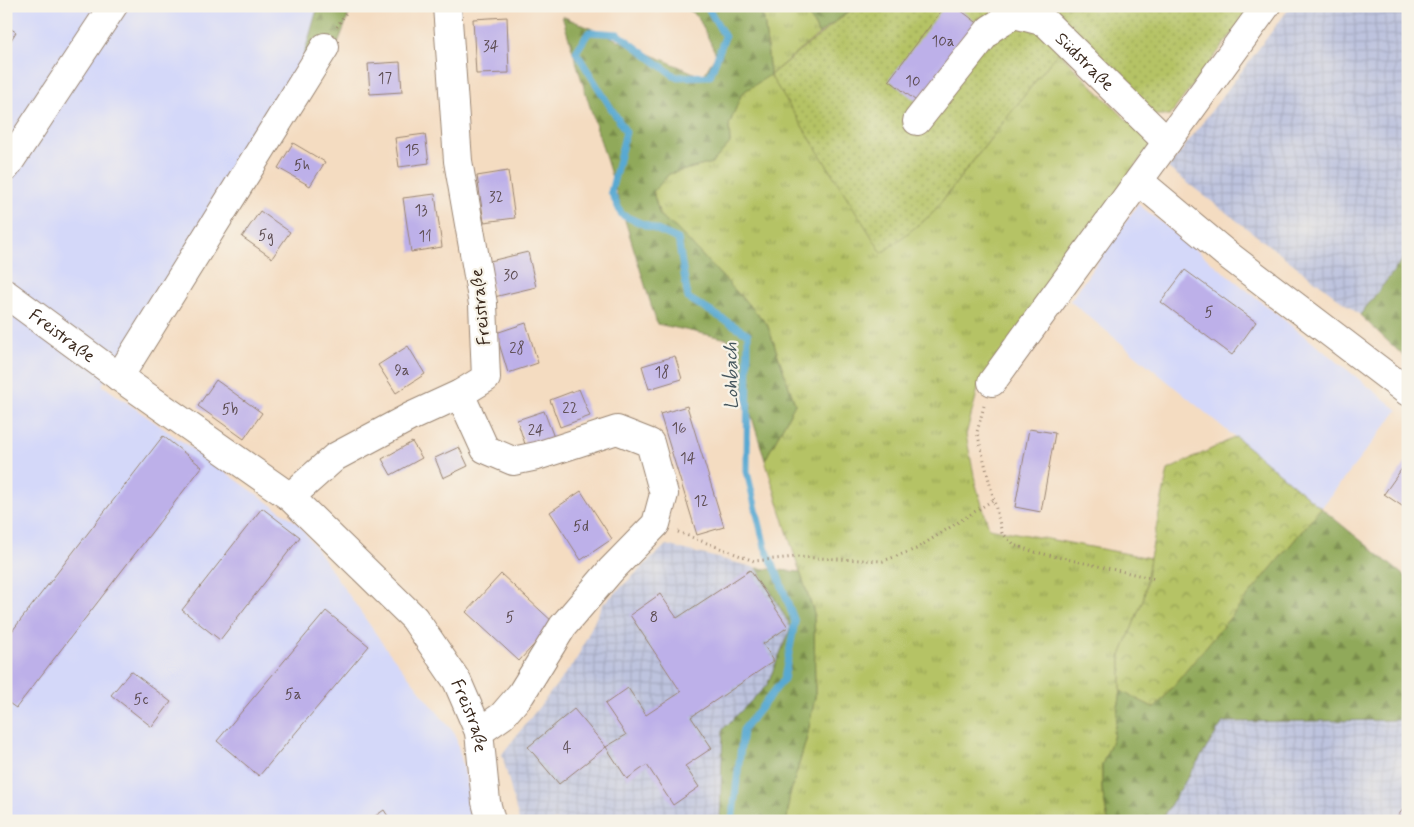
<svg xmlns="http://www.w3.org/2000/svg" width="1414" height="827" viewBox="0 0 1414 827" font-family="Mynerve,sans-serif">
	<defs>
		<pattern id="industrial-grid" width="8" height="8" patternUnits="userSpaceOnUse" patternTransform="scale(1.25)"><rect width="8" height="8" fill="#bdc3de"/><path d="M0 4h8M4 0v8" fill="none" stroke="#a3a8be"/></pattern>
		<pattern id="grass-tufts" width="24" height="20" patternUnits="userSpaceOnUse" patternTransform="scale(1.25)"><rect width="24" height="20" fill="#b5c365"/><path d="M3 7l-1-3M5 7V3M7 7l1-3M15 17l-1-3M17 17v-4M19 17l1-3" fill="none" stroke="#949f53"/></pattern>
		<pattern id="forest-firs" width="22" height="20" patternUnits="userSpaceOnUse" patternTransform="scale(1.25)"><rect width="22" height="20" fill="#90a95a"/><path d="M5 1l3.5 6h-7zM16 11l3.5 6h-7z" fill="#778a4a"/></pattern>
		<pattern id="park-crowns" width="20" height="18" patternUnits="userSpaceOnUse" patternTransform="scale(1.25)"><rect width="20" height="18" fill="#b5c365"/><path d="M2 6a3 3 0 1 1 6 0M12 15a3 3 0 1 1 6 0" fill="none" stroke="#949f53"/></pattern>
		<pattern id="garden-dots" width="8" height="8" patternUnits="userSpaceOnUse" patternTransform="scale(1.25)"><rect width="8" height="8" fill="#b5c365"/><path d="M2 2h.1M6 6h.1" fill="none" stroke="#949f53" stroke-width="1.8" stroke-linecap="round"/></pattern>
	</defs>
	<rect width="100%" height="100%" fill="#f7f3e8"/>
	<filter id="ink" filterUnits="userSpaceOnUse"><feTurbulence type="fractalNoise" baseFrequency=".02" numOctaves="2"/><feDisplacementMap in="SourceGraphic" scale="10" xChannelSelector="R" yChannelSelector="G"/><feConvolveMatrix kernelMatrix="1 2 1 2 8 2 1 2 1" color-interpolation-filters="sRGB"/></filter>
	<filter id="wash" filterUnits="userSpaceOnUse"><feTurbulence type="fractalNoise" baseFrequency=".0096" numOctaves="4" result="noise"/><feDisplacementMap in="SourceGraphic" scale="20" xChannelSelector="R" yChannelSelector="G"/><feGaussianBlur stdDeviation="1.12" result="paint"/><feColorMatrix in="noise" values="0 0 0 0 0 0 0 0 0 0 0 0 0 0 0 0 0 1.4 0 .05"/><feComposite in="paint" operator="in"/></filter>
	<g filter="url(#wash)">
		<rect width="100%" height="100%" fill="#f4dcc1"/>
		<path fill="#d4d8f9" d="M6,6h312l-14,49 -202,330 197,139 89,127 67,83 22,87h-471z
			M1138,204l260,206 -77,98 -251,-207z"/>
		<path fill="url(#industrial-grid)" d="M1291,6h117v247l-48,62 -192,-147z
			M666,545l91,23 34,59 -24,58 -44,44 -3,92h-201l-17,-67 74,-94 26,-55z
			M1408,710v111h-248l63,-99 176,-2z"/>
		<path fill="url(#grass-tufts)" stroke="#787642" d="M753,6h51l15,28 -49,41 161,140 127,-163 93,92 -172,241 -13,50 10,50 13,43 161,30 -6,39 -23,59v35l-8,47 -11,27v24l6,32h-321l2,-23 18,-61 8,-40 -1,-84 -19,-56 -30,-97 30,-56 -28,-80 -90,-95 -17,-13 -7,-24 16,-18 43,-11 18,-20 -1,-18 13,-32 28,-19 -6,-56z"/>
		<path fill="url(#forest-firs)" stroke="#666a3c" d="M318,6h34l-15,40 -33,9z
			M684,6h69l11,12 6,57 -28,18 -13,32 1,18 -18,20 -43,11 -16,18 7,24 17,13 90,95 28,80 -30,56 -37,-121 -71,-15 -95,-308 141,61 13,-23 -18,-37z
			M804,6h52l-37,28z
			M1408,253v107l-48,-45z
			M1321,508l87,71v131l-9,10 -176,2 -63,99h-52l-6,-32v-24l11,-27 8,-47 34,17z
			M757,568l43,4 14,41 1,84 -8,40 -18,61 -2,23h-67l3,-92 44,-44 24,-58z"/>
		<path fill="url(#park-crowns)" stroke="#787642" d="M1236,437l85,71 -166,200 -34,-17v-35l23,-59 6,-39 18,-88z"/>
		<path fill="url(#garden-dots)" stroke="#787642" d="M856,6h387l6,5 -79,104h-18l-94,-63 -127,163 -49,38 -112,-178z"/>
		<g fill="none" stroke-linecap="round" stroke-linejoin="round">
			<path stroke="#58a9d2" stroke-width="7" d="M707,6l18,31 -15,39 -34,1 -58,-43 -29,-2 -13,20 50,80 -15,60 11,23 56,24 10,59 60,36 -1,138 18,75 12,26 18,49 -11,57 -41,51 -11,91"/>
		</g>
		<g id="blocks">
			<path fill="#bdb0e9" d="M945,6h10l25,19 -60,79 -31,-24z
				M507,17l2,56 -33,1 -3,-55z
				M6,26l10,6 -10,16z
				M400,62l2,30 -32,2 -2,-30z
				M425,134l4,29 -30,4 -4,-29z
				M293,143l32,19 -15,24 -32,-18z
				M508,171l7,47 -31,4 -7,-46z
				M435,194l7,53 -31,5 -8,-54z
				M260,211l30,21 -18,26 -30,-21z
				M528,252l8,35 -42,10 -8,-35z
				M1185,270l71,52 -24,33 -71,-53z
				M526,323l12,40 -30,10 -12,-40z
				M408,346l17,28 -29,19 -18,-28z
				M675,356l7,23 -33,10 -7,-23z
				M216,380l46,33 -18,26 -46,-33z
				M579,389l11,27 -30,11 -10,-27z
				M687,406l37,121 -27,8 -37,-121z
				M544,411l11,29 -28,10 -10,-30z
				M1029,429l26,4 -14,79 -26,-5z
				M163,436l39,31 -186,241 -10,-7v-62z
				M412,442l10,16 -31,17 -9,-16z
				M459,447l9,19 -25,12 -8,-20z
				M1408,460v50l-24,-16z
				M581,491l31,48 -31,21 -31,-48z
				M262,508l38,29 -80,103 -38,-30z
				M750,570l38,57 -25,17 11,17 -83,56 21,31 -27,18 14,21 -26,18 -26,-40 -20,14 -21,-32 20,-12 -21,-31 23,-16 18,27 35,-23 -51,-77 30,-21 17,24z
				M501,574l53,49 -35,38 -53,-49z
				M326,611l43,35 -110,130 -42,-35z
				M131,671l40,31 -19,25 -41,-32z
				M574,709l32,38 -47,37 -31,-37z
				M1408,803v18h-14z
				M384,810l7,11h-23z"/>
		</g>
	</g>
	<g filter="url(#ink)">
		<use href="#blocks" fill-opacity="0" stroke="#988370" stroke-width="1"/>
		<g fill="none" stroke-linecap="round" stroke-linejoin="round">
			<defs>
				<g id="minor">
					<path id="s1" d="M917,121l73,-92 24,-15 31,8 122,120"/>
					<path d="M6,167l107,-161"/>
					<path d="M1139,181l85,71 184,140"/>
					<path id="s2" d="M6,294l113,83 171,120 124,121 43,63 22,51 7,70 5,19"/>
					<path d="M119,377l206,-330"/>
					<path d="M992,382l274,-376"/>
					<path d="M460,394l25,55 28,12 24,-5 80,-26 33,13 14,51 -8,30 -45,46 -48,56 -42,68 -19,22 -23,16"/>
					<path d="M290,497l45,-40 75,-40 50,-23 26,-16 -3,-74 -25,-143 -11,-155"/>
				</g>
			</defs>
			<use href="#minor" stroke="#988370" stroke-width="30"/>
			<path stroke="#988370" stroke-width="3" stroke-dasharray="1 4" stroke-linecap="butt" d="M337,27l13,-21
				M984,406l-7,26 25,101 14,13 19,6 121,27
				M678,532l76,29 41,-4 88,4 33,-12 77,-49"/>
			<use href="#minor" stroke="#fff" stroke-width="28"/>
		</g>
	</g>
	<g text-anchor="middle" stroke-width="4.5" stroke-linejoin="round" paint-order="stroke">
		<g font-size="15" fill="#5c4c51">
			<text x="943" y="46">10a</text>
			<text x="491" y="51">34</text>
			<text x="385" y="83">17</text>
			<text x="913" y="86">10</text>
			<text x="412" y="155">15</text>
			<text x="302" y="170">5h</text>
			<text x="496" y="202">32</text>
			<text x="421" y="215">13</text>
			<text x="266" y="240">5g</text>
			<text x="425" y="241">11</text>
			<text x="511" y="280">30</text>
			<text x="1209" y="317">5</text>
			<text x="517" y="353">28</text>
			<text x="402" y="375">9a</text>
			<text x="662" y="377">18</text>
			<text x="570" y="413">22</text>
			<text x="230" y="414">5b</text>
			<text x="679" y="433">16</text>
			<text x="536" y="435">24</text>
			<text x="688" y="463">14</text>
			<text x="701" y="506">12</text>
			<text x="581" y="531">5d</text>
			<text x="510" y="622">5</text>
			<text x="654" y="622">8</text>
			<text x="293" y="699">5a</text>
			<text x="141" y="704">5c</text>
			<text x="567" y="752">4</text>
		</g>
		<g font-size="18" fill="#3b2a1e" stroke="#f7f3e8">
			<text dy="6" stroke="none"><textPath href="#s1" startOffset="234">Südstraße</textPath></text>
			<text transform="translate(480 307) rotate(-96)" y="6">Freistraße</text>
			<text dy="6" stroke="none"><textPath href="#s2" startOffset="70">Freistraße</textPath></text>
			<text dy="6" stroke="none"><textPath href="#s2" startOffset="636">Freistraße</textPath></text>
		</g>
		<g font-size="19" font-style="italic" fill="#45565d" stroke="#f7f3e8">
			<text transform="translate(730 376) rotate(-91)" y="7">Lohbach</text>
		</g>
	</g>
	<rect width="1414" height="827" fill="none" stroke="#f7f3e8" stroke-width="25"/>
</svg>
